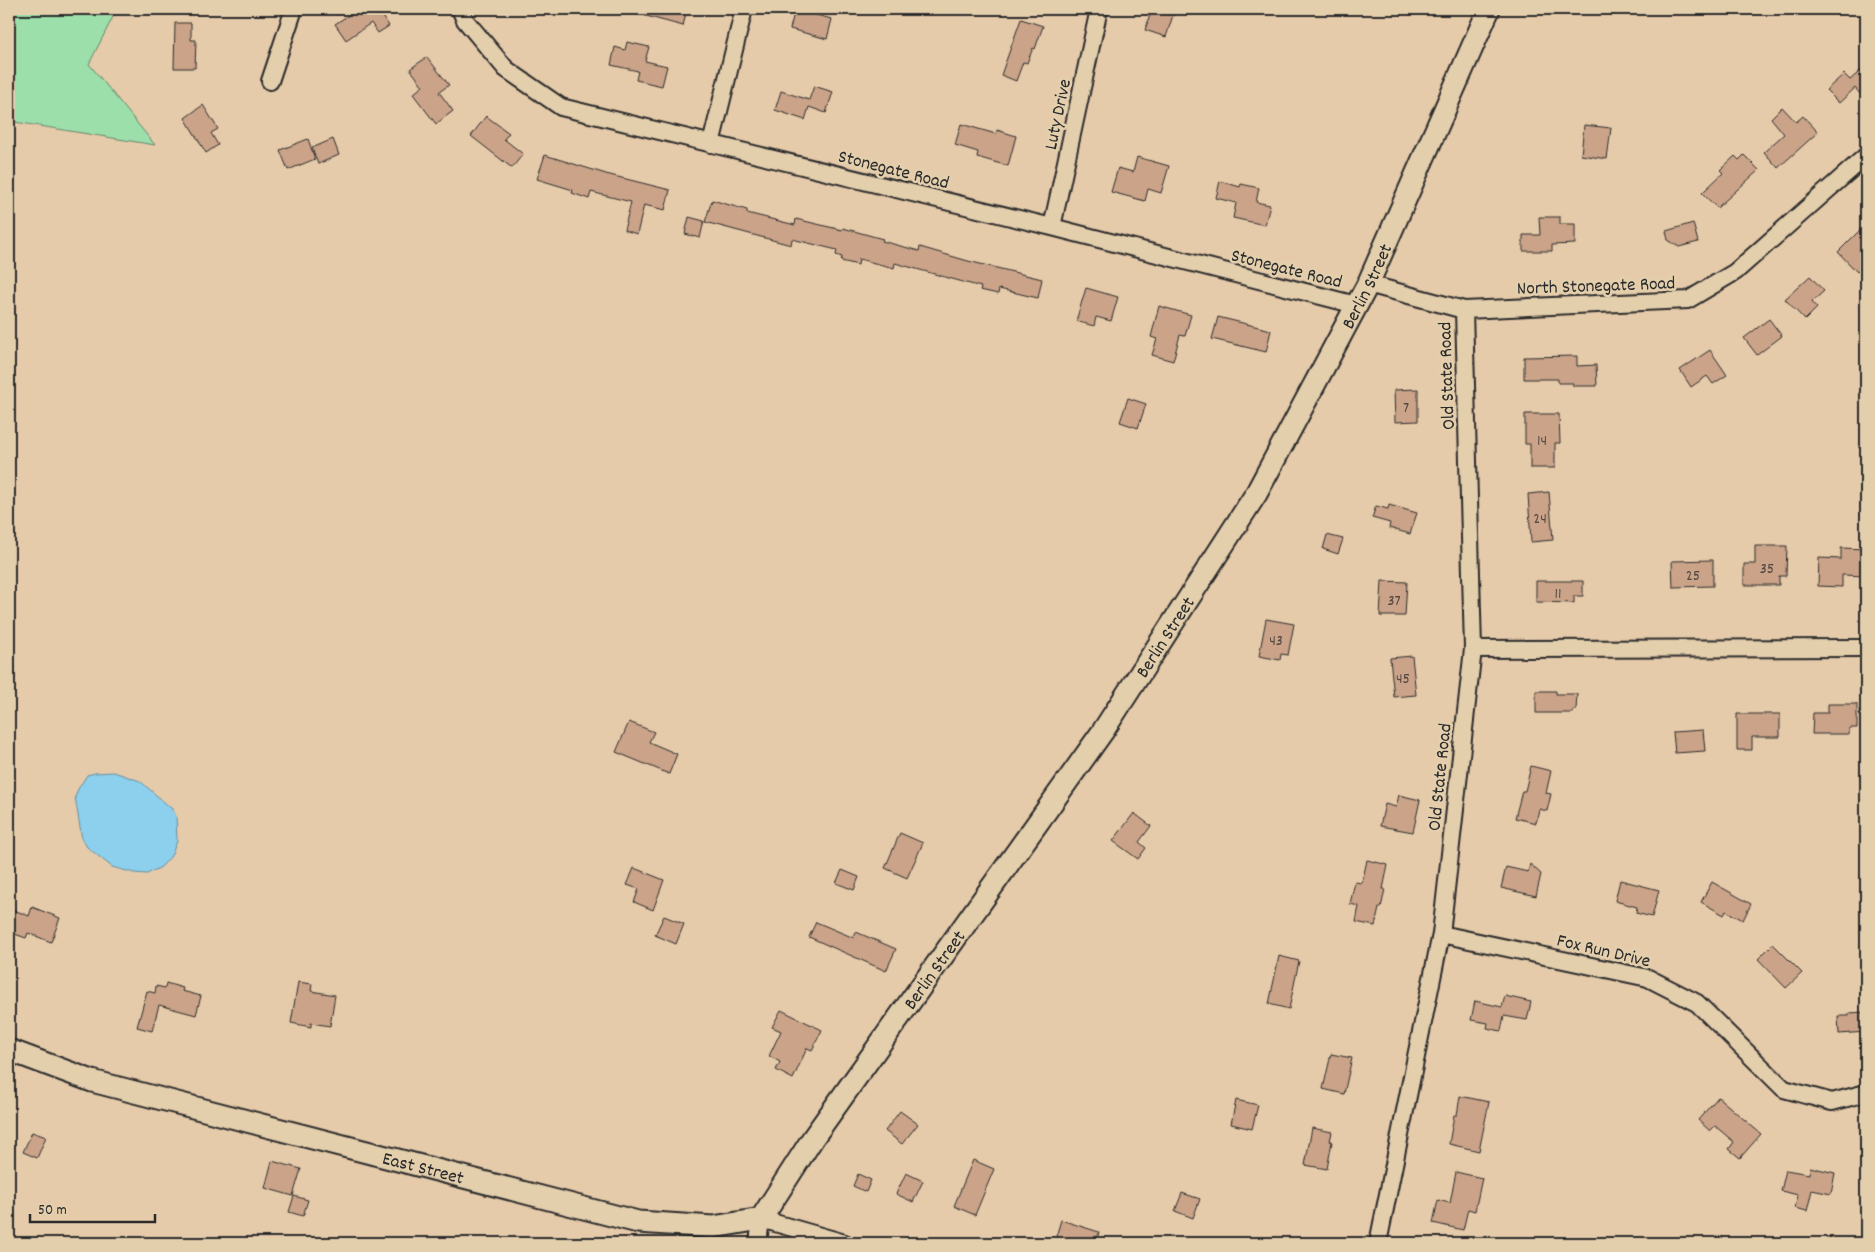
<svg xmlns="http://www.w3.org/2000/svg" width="1875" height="1252" viewBox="0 0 1875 1252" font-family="Dekko,sans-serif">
	<rect width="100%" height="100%" fill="#e6cbaa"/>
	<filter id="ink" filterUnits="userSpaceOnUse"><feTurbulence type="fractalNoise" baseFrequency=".02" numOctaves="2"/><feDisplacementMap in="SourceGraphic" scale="10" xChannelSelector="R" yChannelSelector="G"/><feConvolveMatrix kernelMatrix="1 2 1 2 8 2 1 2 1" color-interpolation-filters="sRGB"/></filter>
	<g filter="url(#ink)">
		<path fill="#9cdfab" stroke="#64856b" d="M9,9h108l-28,55 66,81 -146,-24z"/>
		<path fill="#8cd0ed" stroke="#658e9f" d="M114,772l26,9 32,28 4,7 1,25 -6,15 -10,11 -14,7 -13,-1 -22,-6 -25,-20 -5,-8 -7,-42 3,-8 9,-14 8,-2z"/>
		<path fill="#caa389" stroke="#2b2b2b" d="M358,9h33l-9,6 7,11 -11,7 -7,-10 -25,17 -11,-16z
			M636,9h51l-4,17 -48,-13z
			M795,9h23l-2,6 16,4 -5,20 -37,-10z
			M1152,9h23l-9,28 -21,-7z
			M1021,19l22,7 -8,23 -2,-1 -6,15 -4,-1 -7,19 -15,-6z
			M175,23h16v17h5l-1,28h-21z
			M627,42l22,5 -4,14 22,5 -5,20 -26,-6 2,-9 -27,-6 4,-18 10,3z
			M427,57l22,28 -10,7 14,19 -17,13 -23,-30 10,-8 -13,-17z
			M1866,66v35l-11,-13 -16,15 -13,-13 18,-16 6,6z
			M814,86l19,6 -7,21 -17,-6 -4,13 -30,-10 6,-19 28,9z
			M203,105l15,24 -7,4 7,12 -12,8 -21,-35z
			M1782,107l14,15 7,-6 15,16 -40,36 -14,-16 20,-18 -13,-16z
			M486,116l23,17 -5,6 19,15 -11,14 -41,-32z
			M961,124l35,10 1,-4 19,6 -8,30 -31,-9 1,-5 -23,-7z
			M1584,125l27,3 -4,31 -26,-4z
			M308,139l7,20 -27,11 -8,-20z
			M333,139l6,16 -21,9 -6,-16z
			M545,155l61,19 64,16 -5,20 -21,-5 -7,29 -13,-4 7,-28 -40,-10 -2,7 -17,-6 1,-3 -36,-11z
			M1744,155l15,15 -42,38 -15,-15 21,-20 -3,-3 15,-14 4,4z
			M1137,157l32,9 -8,27 -13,-4 -3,12 -34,-9 7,-24 15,4z
			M1220,181l20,6 1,-3 18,4 -3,14 14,3 -5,20 -32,-7 3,-15 -20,-5z
			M712,200l35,10v3l48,12 1,-6 46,11 1,-2 40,11 -1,2 37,10 1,-4 48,14 74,18 -4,19 -39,-9 -1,5 -18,-4 1,-3 -86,-24 -1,5 -35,-9 -1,6 -17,-4 1,-4 -6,-2 1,-5 -45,-11 -1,6 -86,-23z
			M689,217l15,4 -4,17 -15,-4z
			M1539,217h21v7h15v20l-23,1v6h-29v-16h17z
			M1693,223l5,19 -19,5 -11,-7 -2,-9z
			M1866,224v40l-9,8 -19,-20z
			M1810,276l14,15 -12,11 5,6 -12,12 -20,-21z
			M1086,288l32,9 -7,24 -15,-4 -2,9 -18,-5z
			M1159,306l32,9 -6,21 -5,-1 -7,26 -21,-6 5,-16 -6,-2z
			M1218,317l53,13 -5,22 -54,-13z
			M1769,319l13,17 -25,19 -13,-17z
			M1710,350l17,25 -14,9 -6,-8 -16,11 -11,-17z
			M1577,356v10l19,-1 1,21h-24v-3h-15v-4h-34v-22z
			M1418,389v32l-23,1 -1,-32z
			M1128,398l18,6 -8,24 -18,-6z
			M1525,414h34l1,29h-5v25h-25v-24h-5z
			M1549,492l4,48 -22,2 -3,-48z
			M1389,505l28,8 -7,21 -21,-6 1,-5 -18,-5 4,-12 12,3z
			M1327,535l16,4 -5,15 -15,-5z
			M1755,546h32l-1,30h-7v9h-35v-21h11z
			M1841,548l25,1v27l-24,-1v12l-24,-1 1,-28 22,1z
			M1713,560v26l-40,1 -1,-26z
			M1382,581l25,1 -2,34h-25z
			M1536,581h47v15h-9v7l-38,-1z
			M1266,619l28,5 -6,31 -7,-1 -1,6 -21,-4z
			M1412,656l4,39 -22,2 -4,-39z
			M1536,691h20v3h21l-1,16h-3v3h-37z
			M1828,704h29v24h-8v6h-37l1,-21h15z
			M1737,714h43v23h-28v13h-15z
			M629,722l25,10 -5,10 28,12 -8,20 -53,-22z
			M1703,730l2,21 -30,2 -2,-21z
			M1531,766l20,5 -5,22 5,1 -4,17 -8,-2 -3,14 -21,-5 7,-27h3z
			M1399,795l21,5 -7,32 -33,-6 5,-22 11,3z
			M1134,813l17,13 -12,16 7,6 -8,11 -25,-18z
			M900,833l23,10 -16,35 -22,-10z
			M1367,860l21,5 -5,24h2l-4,19h-2l-4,18 -19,-4 3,-16 -9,-2 5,-22 7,1z
			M1530,864l11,10 -5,22 -35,-8 5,-21 22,5z
			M634,868l30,12 -11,30 -19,-8 5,-13 -12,-4z
			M842,870l17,7 -5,13 -18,-7z
			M1620,880l39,10 -7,27 -16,-4 1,-6 -22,-6z
			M1712,882l39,22 -8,16 -17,-9 -2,4 -23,-13z
			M32,907l28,11 -9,24 -23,-9 -2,5 -17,-6v-24l20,8z
			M664,916l20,8 -8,20 -21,-9z
			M816,922l38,16 2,-6 40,17 -10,22 -77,-34z
			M1773,944l29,29 -16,15 -28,-29z
			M1279,956l20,5 -10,48 -20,-5z
			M298,982l14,2 -1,7 24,4 -5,31 -19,-3v4l-20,-4z
			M166,983l17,5 -1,3 19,5 -5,19 -37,-10 -7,26 -15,-4 10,-36 8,2 1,-7 9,2z
			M1505,996l26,6 -4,18 -23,-4 -3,15 -14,-3 1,-5 -17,-3 4,-19 27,6z
			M781,1010l41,20 -10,20 -5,-2 -14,31 -17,-9 4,-8 -11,-6 12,-25 -9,-4z
			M1866,1012v20l-27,2 -1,-18h11v-3z
			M1331,1054l21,4 -8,36 -21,-5z
			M1460,1096l29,6 -10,49 -30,-7 5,-29h3z
			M1718,1097l43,37 -21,24 -11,-9 5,-7 -19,-16 -5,5 -12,-11z
			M1236,1100l22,5 -6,24 -21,-5z
			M900,1111l18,13 -16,20 -17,-13z
			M1312,1128l20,4 -2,9 2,1 -5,27 -22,-4z
			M32,1132l14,5 -9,21 -14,-6z
			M973,1160l21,9 -19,46 -21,-9z
			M272,1161l29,8 -8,27 -28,-8z
			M1810,1167l25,6 -4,21 -19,-4 -5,21 -12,-3 3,-13 -17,-4 5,-21 23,4z
			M1456,1172l26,6 -7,33 -7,-2 -5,21 -30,-7 5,-23 12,3z
			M906,1173l17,8 -10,21 -17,-8z
			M858,1174l13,6 -5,12 -13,-6z
			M1182,1193l18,6 -7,19 -18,-7z
			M294,1196l14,4 -5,16 -14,-4z
			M1061,1220l38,12 -3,11h-42z"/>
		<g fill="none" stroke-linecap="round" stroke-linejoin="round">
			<defs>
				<path id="minor" d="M460,9l5,11 41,49 55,38 491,120 304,78
					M270,81l24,-72
					M711,144l33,-135
					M1052,227l47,-218
					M1368,284l96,26 224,-10 47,-28 131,-116
					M1473,649l393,-1
					M1441,934l207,44 49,25 87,86 48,13 34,-9
					M758,1243l3,-24 84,24
					M1378,1243l63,-309 32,-285 -9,-339"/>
				<g id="major">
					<path id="s1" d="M9,1050l83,31 546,141 75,5 48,-8 52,-81 290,-407 153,-237 112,-210 121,-275"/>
				</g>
			</defs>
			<use href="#minor" stroke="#2b2b2b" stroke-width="20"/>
			<use href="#major" stroke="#2b2b2b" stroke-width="25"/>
			<use href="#minor" stroke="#e4cfad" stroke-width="16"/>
			<use href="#major" stroke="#e4cfad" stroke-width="21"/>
		</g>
	</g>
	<g text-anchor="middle" stroke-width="5" stroke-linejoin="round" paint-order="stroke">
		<g font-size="16" fill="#534942">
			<text x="1406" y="412">7</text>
			<text x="1542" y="445">14</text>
			<text x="1540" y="523">24</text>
			<text x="1767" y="573">35</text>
			<text x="1693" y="580">25</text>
			<text x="1558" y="598">11</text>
			<text x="1394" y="605">37</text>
			<text x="1276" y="645">43</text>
			<text x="1403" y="683">45</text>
		</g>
		<g font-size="19" fill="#2b2b2b" stroke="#e4cfad">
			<text transform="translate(1056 114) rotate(-78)" y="7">Luty Drive</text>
			<text transform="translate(894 168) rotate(14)" y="7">Stonegate Road</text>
			<text transform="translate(1287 267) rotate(14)" y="7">Stonegate Road</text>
			<text transform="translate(1596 284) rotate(-2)" y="7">North Stonegate Road</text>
			<text dy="7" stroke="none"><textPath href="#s1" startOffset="1890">Berlin Street</textPath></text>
			<text transform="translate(1445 376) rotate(-92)" y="7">Old State Road</text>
			<text dy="7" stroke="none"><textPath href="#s1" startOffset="1485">Berlin Street</textPath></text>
			<text transform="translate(1438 777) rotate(-84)" y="7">Old State Road</text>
			<text transform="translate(1604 949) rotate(13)" y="7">Fox Run Drive</text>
			<text dy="7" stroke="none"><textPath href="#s1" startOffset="1080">Berlin Street</textPath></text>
			<text dy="7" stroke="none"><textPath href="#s1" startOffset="431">East Street</textPath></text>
		</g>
	</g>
	<rect width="1875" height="1252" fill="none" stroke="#e4cfad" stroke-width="30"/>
	<rect x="15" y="15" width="1845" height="1222" fill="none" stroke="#2b2b2b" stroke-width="2" filter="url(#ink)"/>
	<path d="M30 1214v8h125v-8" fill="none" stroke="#2b2b2b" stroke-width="2.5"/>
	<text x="38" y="1214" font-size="15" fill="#2b2b2b" stroke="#e4cfad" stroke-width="4" paint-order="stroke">50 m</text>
</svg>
